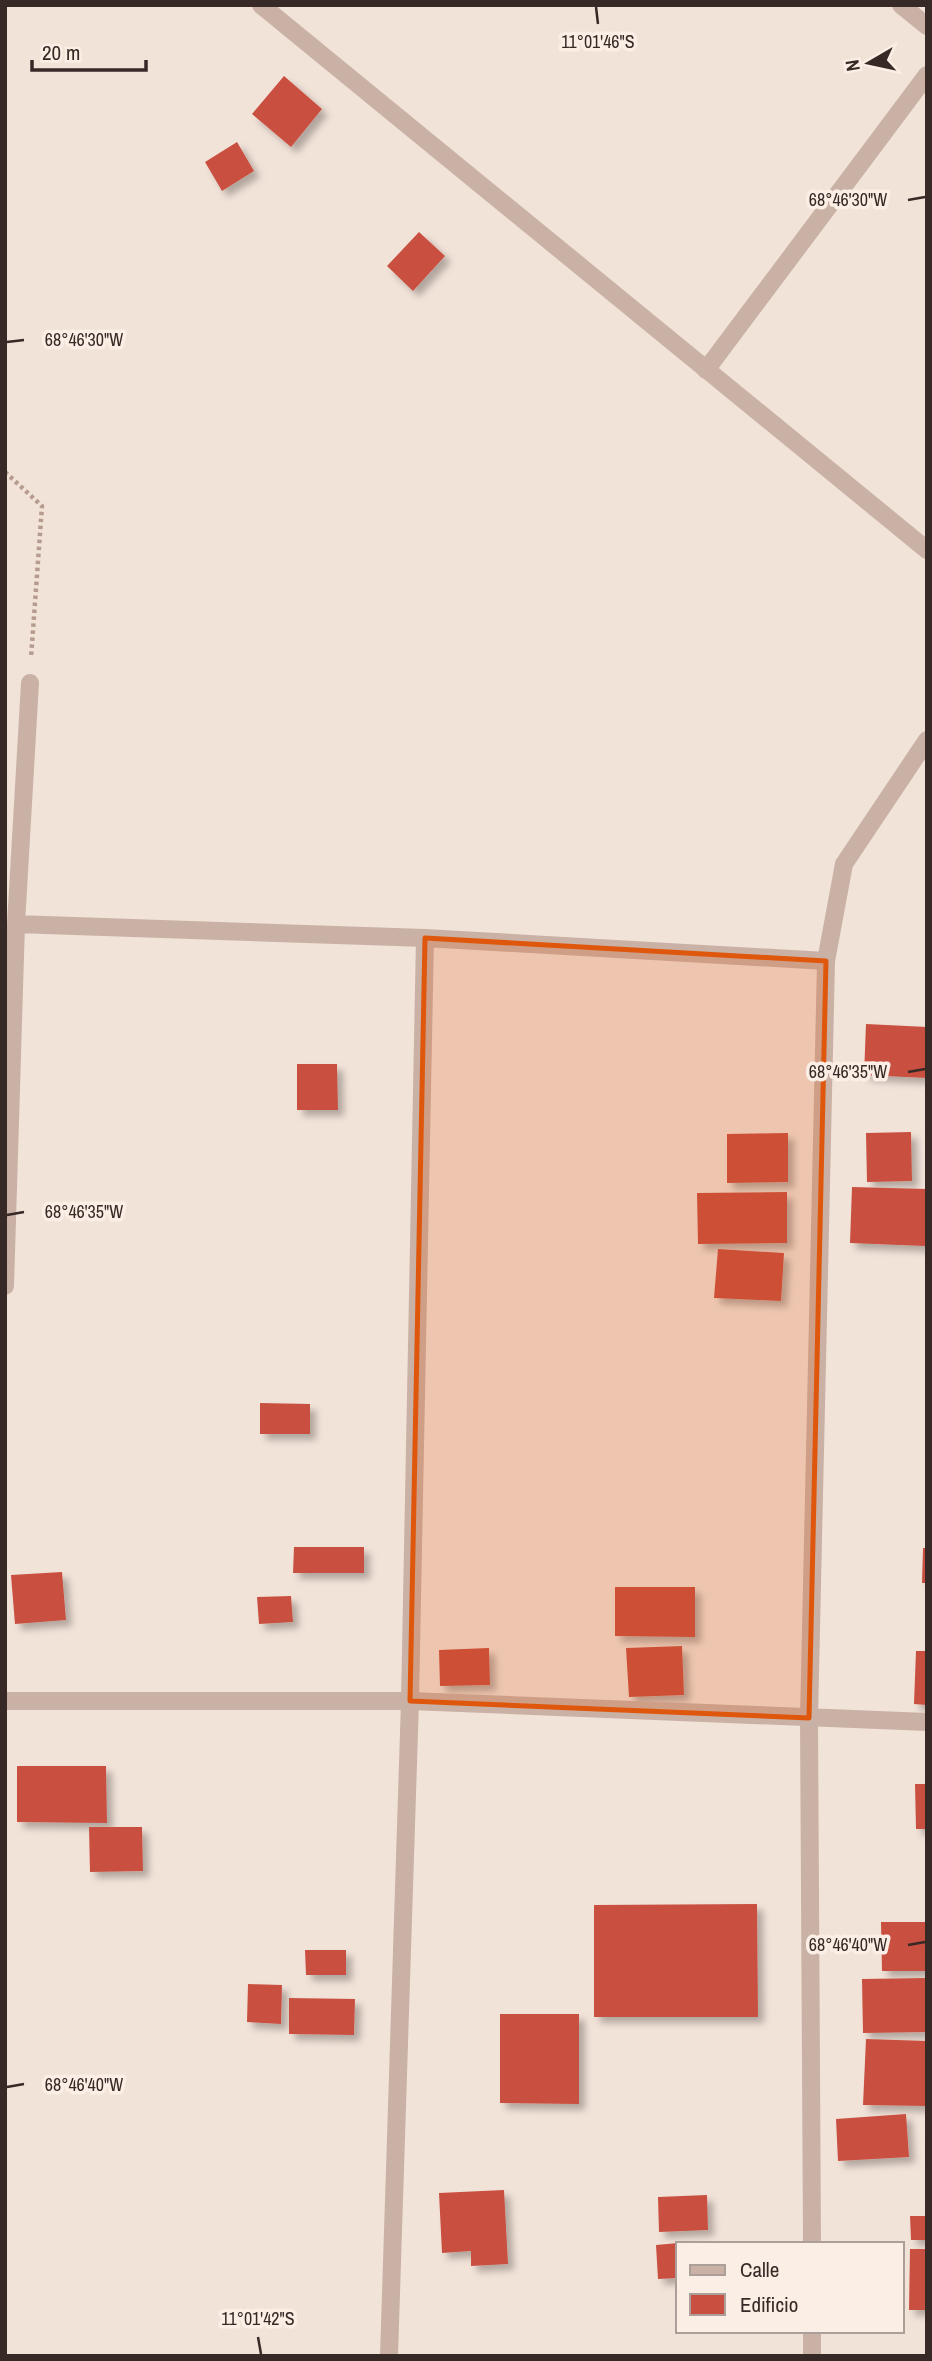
<svg xmlns="http://www.w3.org/2000/svg" width="932" height="2361" viewBox="0 0 932 2361" font-family="'Archivo Narrow',sans-serif">
	<defs>
		<filter id="shadow"><feDropShadow dx="6" dy="6" stdDeviation="3.5" flood-color="#0004"/></filter>
	</defs>
	<rect width="100%" height="100%" fill="#f2e3d9"/>
	<path fill="#c95040" filter="url(#shadow)" d="M284,76l38,33 -31,38 -39,-33z
		M237,142l17,29 -32,20 -17,-29z
		M419,232l26,24 -32,35 -26,-25z
		M866,1024l61,3v51l-63,-3z
		M297,1064h40l1,46h-41z
		M911,1132l1,49 -45,1 -1,-49z
		M788,1133v49l-61,1v-49z
		M852,1187l75,2 -2,57 -75,-3z
		M787,1192v51l-89,1 -1,-51z
		M718,1249l66,4 -3,48 -67,-3z
		M260,1403l50,1v30h-50z
		M294,1547h70v26h-71z
		M923,1548h4v35h-5z
		M62,1572l4,48 -51,4 -4,-49z
		M615,1587h80v50l-80,-1z
		M291,1596l2,26 -34,2 -2,-27z
		M682,1646l2,49 -55,2 -3,-49z
		M489,1648l1,37 -50,1 -1,-36z
		M916,1651h11v54l-13,-1z
		M17,1766h89l1,57 -90,-1z
		M915,1784h12v45h-11z
		M89,1827h53l1,44 -53,1z
		M757,1904l1,113h-164v-112z
		M881,1922h46v49h-45z
		M305,1950h41v25h-40z
		M927,1978v54l-64,1 -1,-54z
		M248,1984l34,1 -1,39 -34,-2z
		M289,1998l66,1 -1,36 -65,-1z
		M500,2014h79v90l-79,-1z
		M866,2039l61,2 -1,65 -63,-1z
		M906,2114l3,43 -71,4 -2,-42z
		M504,2190l4,74 -37,2v-15l-29,2 -3,-60z
		M707,2195l1,35 -49,2 -1,-35z
		M910,2216h17v24h-16z
		M678,2243v35l-20,1 -2,-34z
		M910,2249h17v61h-18z"/>
	<g fill="none" stroke-linecap="round" stroke-linejoin="round">
		<path stroke="#b69b8f" stroke-width="4.5" stroke-dasharray="3.5 3.5" stroke-linecap="butt" d="M5,472l37,34 -11,152"/>
		<path stroke="#cab1a5" stroke-width="18" d="M261,5l666,545
			M901,5l26,21
			M706,370l221,-295
			M16,924l409,14 401,23
			M5,1286l11,-362 14,-241
			M809,1718l3,526
			M812,2331v25
			M389,2356l21,-655 15,-763"/>
		<path stroke="#cab1a5" stroke-width="18" d="M5,1701h405l517,21
			M809,1718l17,-757 18,-97 83,-124"/>
	</g>
	<path fill="#df570d" fill-opacity="0.2" stroke="#df570d" stroke-width="5" stroke-linejoin="round" d="M425,938l401,23 -17,757 -399,-17z"/>
	<path fill="none" stroke="#362926" stroke-width="2.5" d="M596,7l2,17M908,200l17,-3M7,342l17,-2M908,1072l17,-3M7,1215l17,-3M908,1945l17,-3M7,2087l17,-3M258,2337l3,17"/>
	<g font-size="18" text-anchor="middle" fill="#362926" stroke="#faeee5" stroke-width="7" stroke-linejoin="round" paint-order="stroke">
		<text x="598" y="48">11°01'46"S</text>
		<text x="848" y="206">68°46'30"W</text>
		<text x="84" y="346">68°46'30"W</text>
		<text x="848" y="1078">68°46'35"W</text>
		<text x="84" y="1218">68°46'35"W</text>
		<text x="848" y="1951">68°46'40"W</text>
		<text x="84" y="2091">68°46'40"W</text>
		<text x="258" y="2325">11°01'42"S</text>
	</g>
	<rect width="932" height="2361" fill="none" stroke="#362926" stroke-width="14"/>
	<rect x="676" y="2242" width="228" height="91" fill="#faeee5" stroke="#ac9f99" stroke-width="2"/>
	<rect x="690" y="2265" width="35" height="10" fill="#cab1a5" stroke="#ac9f99" stroke-width="2"/>
	<text x="740" y="2277" font-size="21" fill="#362926">Calle</text>
	<rect x="690" y="2294" width="35" height="21" fill="#c95040" stroke="#ac9f99" stroke-width="2"/>
	<text x="740" y="2312" font-size="21" fill="#362926">Edificio</text>
	<g transform="translate(869 63) rotate(261)" stroke="#faeee5" stroke-width="5" paint-order="stroke">
	<path d="M0-5L12 26L0 18L-12 26Z" fill="#362926"/>
	<text y="-10" font-size="19" font-weight="bold" text-anchor="middle" fill="#362926">N</text>
	</g>
	<path d="M32 60v10h114v-10" fill="none" stroke="#362926" stroke-width="3.5"/>
	<text x="42" y="60" font-size="21" fill="#362926" stroke="#faeee5" stroke-width="5" paint-order="stroke">20 m</text>
</svg>
